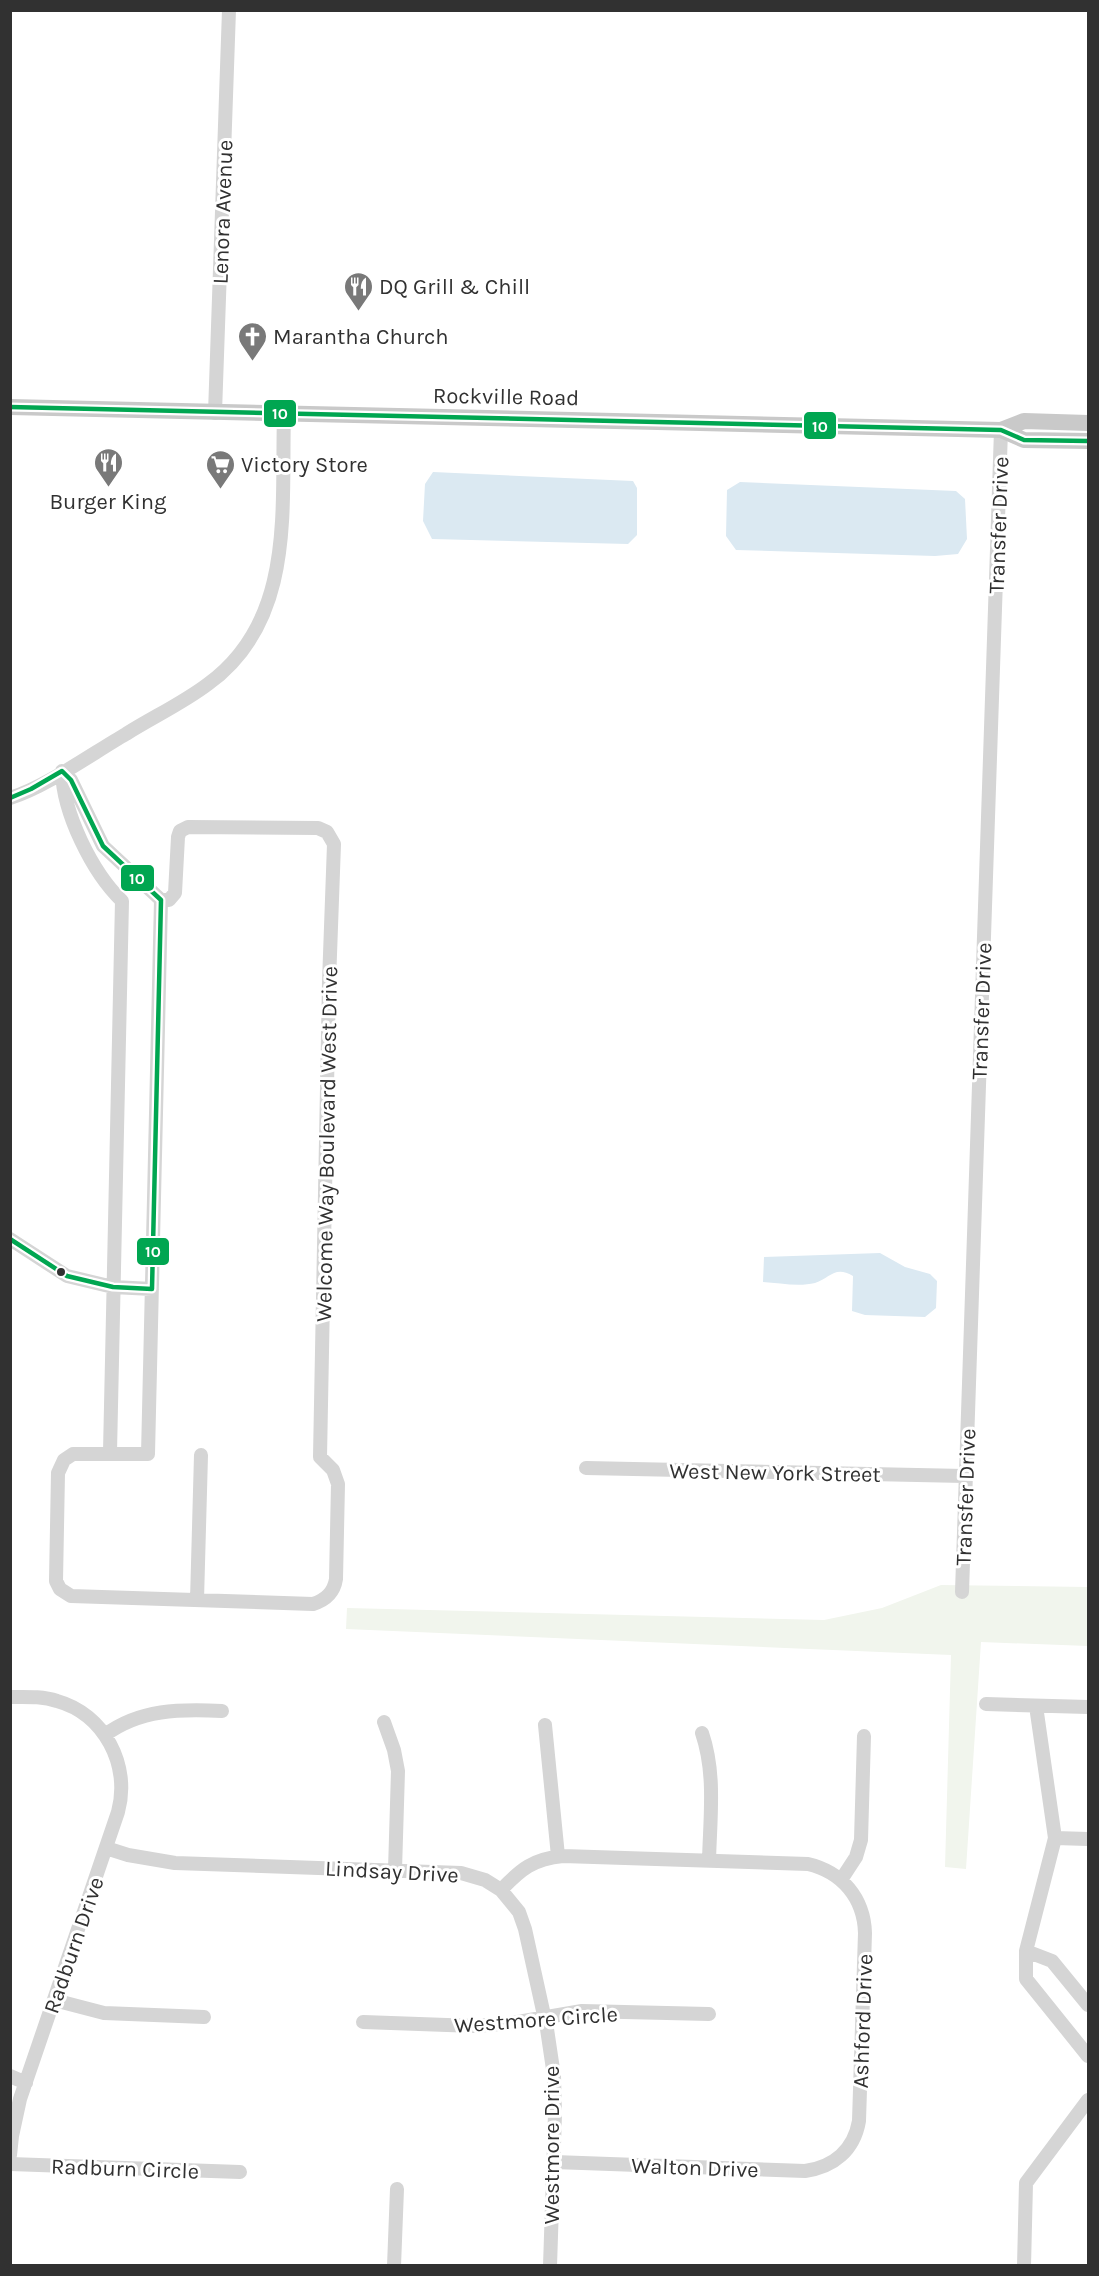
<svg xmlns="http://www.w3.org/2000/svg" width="1099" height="2276" viewBox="0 0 1099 2276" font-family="Karla,sans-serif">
	<rect width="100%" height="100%" fill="#fff"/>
	<path fill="#f1f5ed" d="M941,1585l147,2v59l-107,-4 -15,227 -21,-2 6,-212 -605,-26 1,-21 477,12 58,-12z"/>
	<path fill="#dbe9f2" d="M433,472l200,9 4,7v47l-9,9 -196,-5 -9,-18 2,-37z
		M740,482l216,9 9,8 2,40 -9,15 -23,2 -199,-6 -10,-14 1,-46z
		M880,1253l25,14 25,7 7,7 -1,27 -11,9 -60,-2 -13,-4 1,-35c-18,-11 -23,2 -38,7 -16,4 -36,0 -52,-1l1,-25z"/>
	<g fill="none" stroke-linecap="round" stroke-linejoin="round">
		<path stroke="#d5d5d5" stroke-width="14" d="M215,413l14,-403
			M62,771c1,42 30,101 60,130l-12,551
			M62,771l9,9 32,66 58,54
			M10,798c36,-11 83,-45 116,-64 27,-17 57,-31 82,-50 88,-64 73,-175 76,-270
			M188,827l130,1 9,4 7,12 -5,138 -9,475 13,13 5,14 -2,95c-2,13 -10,21 -23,25l-242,-8 -11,-7 -4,-8 2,-108 6,-13 9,-6h75l13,-554h8l6,-7 3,-56 2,-6z
			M10,1239l57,37 46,11 39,2
			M586,1468l379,8
			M962,1592l39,-1162
			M197,1600l4,-145
			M10,1697c16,0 32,-1 47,4 47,13 74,64 61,111l-98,287 -8,37 -2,19
			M986,1704l102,3
			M1036,1706l19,132 -29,113v28l62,77
			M384,1722l10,28 4,21 -3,99
			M545,1725l13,131
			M702,1733c14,41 8,85 7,128
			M105,1735c35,-26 75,-26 117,-24
			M1055,1838l33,1
			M106,1848l22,7 47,8 286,10 24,7 16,10 18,22 6,17 22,100 7,47 1,38 -5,152
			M841,1880l15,-23 5,-17 3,-104
			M501,1890c20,-21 32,-31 62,-34l245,8c34,8 56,34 57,69l-6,188c-5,29 -25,46 -54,50l-251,-9
			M1026,1951l26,10 36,44
			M54,2000l50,13 100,4
			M363,2022l112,4 37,-3 70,-12 127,3
			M10,2076l16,7
			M10,2164l230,8
			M394,2266l3,-77
			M1024,2266l2,-83 62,-83"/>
		<path stroke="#c9c9c9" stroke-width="16" d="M10,407l991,23 23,-9 64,2
			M1001,430l23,10 64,1"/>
		<defs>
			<path id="bus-1" d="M10,407l991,23 23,10 64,1
				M10,798l21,-9 31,-18 9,9 32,66 58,54 -9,389 -39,-2 -46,-11 -57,-37"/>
		</defs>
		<use href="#bus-1" stroke="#fff" stroke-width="9"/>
		<use href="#bus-1" stroke="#00a651" stroke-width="4.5"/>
	</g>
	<defs>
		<symbol id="restaurant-pin" viewBox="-11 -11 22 30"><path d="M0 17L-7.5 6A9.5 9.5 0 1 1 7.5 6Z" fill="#797979" stroke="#fff"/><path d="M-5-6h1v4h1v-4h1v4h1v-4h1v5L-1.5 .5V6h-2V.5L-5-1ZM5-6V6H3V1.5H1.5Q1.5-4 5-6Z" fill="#fff"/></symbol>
		<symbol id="church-pin" viewBox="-11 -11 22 30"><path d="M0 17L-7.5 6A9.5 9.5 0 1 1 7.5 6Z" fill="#797979" stroke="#fff"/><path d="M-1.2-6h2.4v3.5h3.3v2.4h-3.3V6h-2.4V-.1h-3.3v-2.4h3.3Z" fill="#fff"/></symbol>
		<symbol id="supermarket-pin" viewBox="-11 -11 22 30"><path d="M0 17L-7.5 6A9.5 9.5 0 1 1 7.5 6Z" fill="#797979" stroke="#fff"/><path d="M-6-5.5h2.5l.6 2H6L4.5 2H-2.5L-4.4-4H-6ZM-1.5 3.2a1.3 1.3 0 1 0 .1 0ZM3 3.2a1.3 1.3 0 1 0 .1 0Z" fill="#fff"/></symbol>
	</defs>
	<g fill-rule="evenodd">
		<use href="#restaurant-pin" x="342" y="270" width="33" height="45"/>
		<use href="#church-pin" x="236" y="320" width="33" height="45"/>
		<use href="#restaurant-pin" x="92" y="446" width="33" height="45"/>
		<use href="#supermarket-pin" x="204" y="448" width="33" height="45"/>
	</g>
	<circle fill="#313131" stroke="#fff" stroke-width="2" cx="61" cy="1272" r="5"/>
	<g text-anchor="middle" stroke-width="6" stroke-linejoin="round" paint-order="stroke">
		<g font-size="22" fill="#313131" stroke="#fff">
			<text transform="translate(222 212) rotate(-88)" y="8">Lenora Avenue</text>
			<text transform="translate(506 396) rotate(1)" y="8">Rockville Road</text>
			<text transform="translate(998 525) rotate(-88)" y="8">Transfer Drive</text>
			<text transform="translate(981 1011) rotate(-88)" y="8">Transfer Drive</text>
			<text transform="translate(326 1144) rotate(-89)" y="8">Welcome Way Boulevard West Drive</text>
			<text transform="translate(775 1472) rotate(1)" y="8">West New York Street</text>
			<text transform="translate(965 1497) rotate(-88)" y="8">Transfer Drive</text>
			<text transform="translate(392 1871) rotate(3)" y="8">Lindsay Drive</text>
			<text transform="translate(73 1945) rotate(-71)" y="8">Radburn Drive</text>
			<text transform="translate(536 2019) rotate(-4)" y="8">Westmore Circle</text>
			<text transform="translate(862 2021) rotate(-88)" y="8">Ashford Drive</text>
			<text transform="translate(551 2145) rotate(-90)" y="8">Westmore Drive</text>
			<text transform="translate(695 2167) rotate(2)" y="8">Walton Drive</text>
			<text transform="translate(125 2168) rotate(2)" y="8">Radburn Circle</text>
		</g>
		<g font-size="22" fill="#313131" stroke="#fff" text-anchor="start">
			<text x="379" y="294">DQ Grill &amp; Chill</text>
			<text x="273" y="344">Marantha Church</text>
			<text x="241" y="472">Victory Store</text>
			<text x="108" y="509" text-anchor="middle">Burger King</text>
		</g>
	</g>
	<g stroke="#fff" stroke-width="2">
		<rect x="263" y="399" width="34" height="29" rx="6" fill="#00a651"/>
		<rect x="803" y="411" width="34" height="29" rx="6" fill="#00a651"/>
		<rect x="120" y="864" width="35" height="28" rx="6" fill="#00a651"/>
		<rect x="136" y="1237" width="34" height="29" rx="6" fill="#00a651"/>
	</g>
	<g font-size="16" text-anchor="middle" font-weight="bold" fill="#fff">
		<text x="280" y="419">10</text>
		<text x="820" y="432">10</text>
		<text x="137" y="884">10</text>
		<text x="153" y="1257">10</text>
	</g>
	<rect width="1099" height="2276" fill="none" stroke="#313131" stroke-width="24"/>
</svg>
